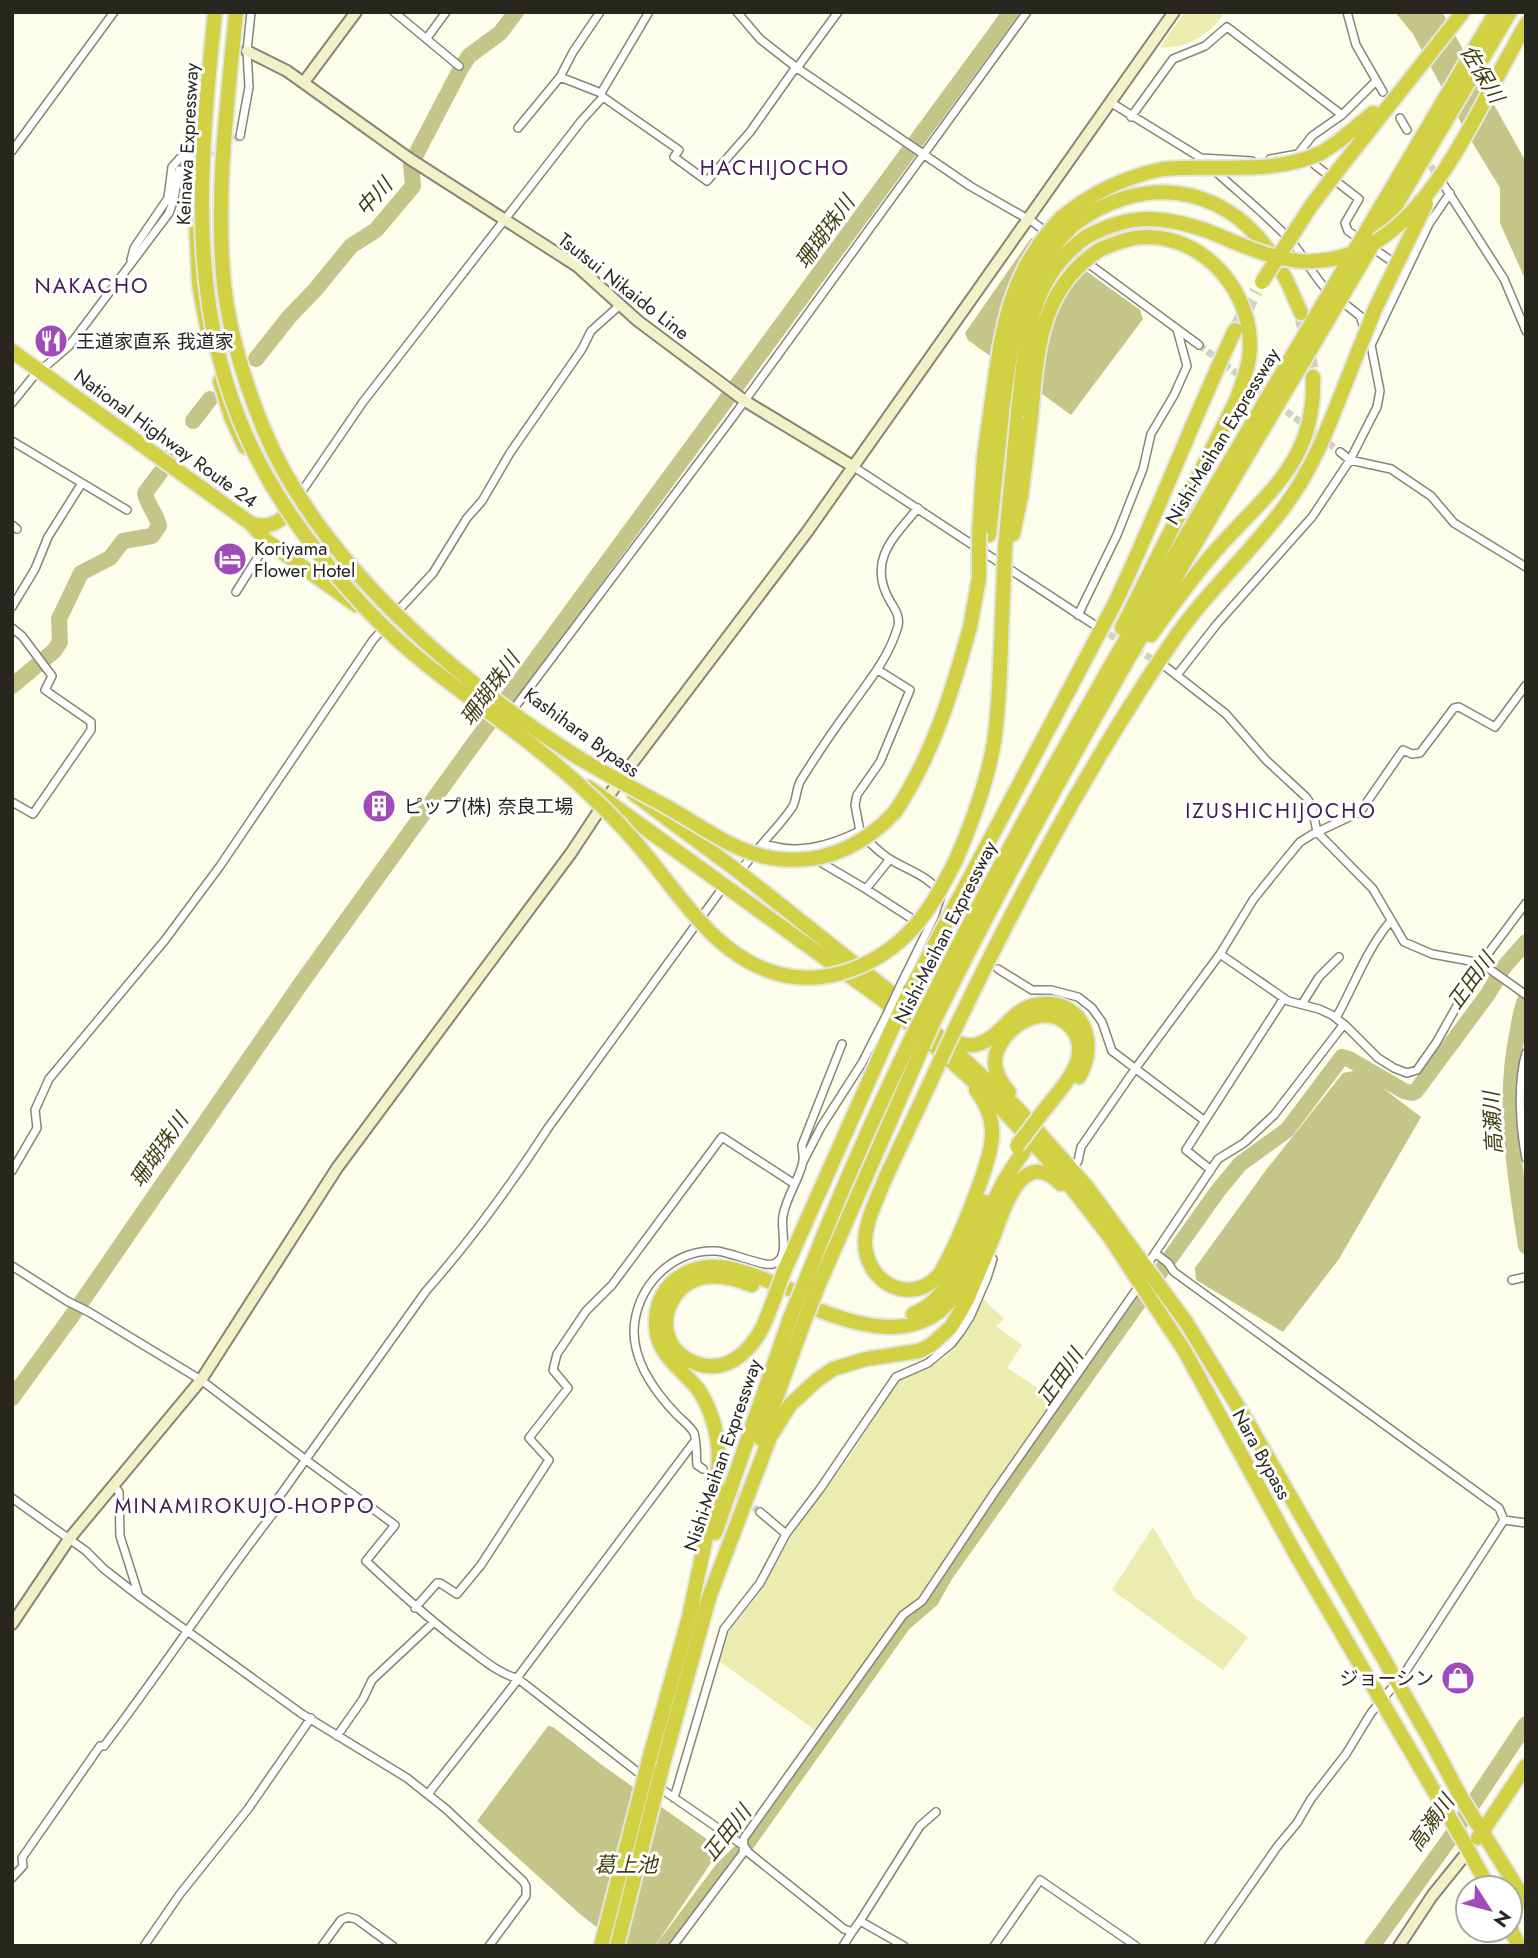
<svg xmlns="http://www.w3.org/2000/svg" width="1538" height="1958" viewBox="0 0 1538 1958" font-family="Jost,'Noto Sans JP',sans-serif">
	<rect width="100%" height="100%" fill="#fcfdea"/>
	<path fill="#ebecb0" d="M1185,12h39c-10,21 -42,39 -64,35z
		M983,1299l21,20 -8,7 26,19 -15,23 51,33 -136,196 -31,30 -76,103 -96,-69 11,-31 29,-37 31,-55 60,-82 50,-78 29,-10 16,-11 28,-34z
		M1153,1527l42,71 53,39 -25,33 -111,-80z"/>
	<path fill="#c4c588" d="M1395,12h47l84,150v119l-26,-58v-35l-34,-56 -53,-98z
		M1039,237l101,73 3,9 -72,96 -103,-75 -3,-7 66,-95z
		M1359,1070l62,47 -82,142 -56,73 -87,-52 -1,-12 71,-98 77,-97z
		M548,1726l5,1 49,38 116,82 -1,7 -62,92h-34l-40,-31 -104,-94z"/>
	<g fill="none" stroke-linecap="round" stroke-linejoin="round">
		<path stroke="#c4c588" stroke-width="16" d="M256,359l33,-42 26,-27 36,-44 25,-16 37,-44 -2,-22 50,-96 8,-12 31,-23 16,-21
			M193,421l17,-22
			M170,459l3,-7
			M12,686l42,-35 6,-9 -1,-23 22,-46 29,-15 13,-17 29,-5 7,-10c-2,-12 -12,-21 -14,-33l15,-20
			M1526,998c-5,10 -6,21 -8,32 -16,72 -3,144 8,216
			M12,1398l62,-85 228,-331 165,-229 544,-741
			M665,1946l56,-75 22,-22 160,-225 28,-24 14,-25 272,-383 23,-28 47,-34 55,-73 7,2 55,32 8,2 4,-2 72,-97 15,-26 23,-26
			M1372,1946l74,-102 80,-120"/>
		<path stroke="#d1d2c2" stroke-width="7" stroke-dasharray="7 3.5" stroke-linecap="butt" d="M1425,157l11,17
			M179,170l61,-34
			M1199,345l69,52
			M1278,405l62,47
			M1100,629l59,34
			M923,926l35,20
			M729,1488l31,24"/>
		<path stroke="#d1d2c2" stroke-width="14" stroke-dasharray="14 7" stroke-linecap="butt" d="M1301,313l12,64
			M1235,330l21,-39"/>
		<defs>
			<path id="street" d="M394,12l65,54
				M737,12l23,27 37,29 173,118 63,36 16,12
				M1347,12l9,33 27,47
				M427,38l19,-26
				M797,68l41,-56
				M560,77l41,16
				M603,97l76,53 -5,7 33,24 43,-49 46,-65
				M1110,102l91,56 51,3
				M1131,117l42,-58 32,-13 22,-19 115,88
				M1400,118l7,12
				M518,128l42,-51 13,-25 27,-40
				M240,136l9,-49 -2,-36 4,-39
				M12,151l102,-139
				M1310,156l5,9 44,34 -14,24 3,8 13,9
				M1270,159l28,-5 14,-18 30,-21 34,-34
				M1214,170c26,24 53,45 77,71 14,16 23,38 39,52
				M1438,176l66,103 22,52
				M1371,247l28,19
				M1070,250l129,95
				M131,260l3,-12 34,-50 4,-31 8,-9 18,-5
				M1340,300l20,16 5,14
				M12,403l21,-26 36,-31 100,-133 5,-14 5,-29
				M12,441l115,69
				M1340,452l10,8 41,9 40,27 23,27 72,44
				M854,467l239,157
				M298,497l65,-95 219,-282 21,-23 -2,-4 48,-81
				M12,525l5,4
				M236,592l32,-51
				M12,607l23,-38 13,-32 34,-54
				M395,614l38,-41 34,-55 15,-17 28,-48 72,-104 9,-18 29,-26
				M1078,615l39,-80 26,-66 8,-35 23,-39 13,-29 -10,-37
				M12,628l10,8 30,40 -7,14 46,32v8l-58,84 -21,-12
				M1166,667l60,47 40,46 40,37 6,9 5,26 56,57 31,53 28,12 49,9 45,32
				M1177,675l40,-51 95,-107 38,-57 27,-53 3,-16 -9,-46 58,-121 21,-31
				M515,707l215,-286 297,-409
				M860,831l-5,-26 2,-10 23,-33 30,-72 -32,-20
				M763,843c10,-12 22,-24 30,-37 4,-8 3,-18 8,-26 15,-24 31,-48 48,-71 19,-27 40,-51 49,-83 2,-10 -3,-17 -8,-25 -23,-40 3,-63 28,-93
				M815,859l51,30 24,-30
				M739,872l24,-29c33,13 66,3 97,-12 8,11 17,19 28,27 18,12 44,18 53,38l-7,21 -33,67
				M866,889l54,35
				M1220,954l68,47 31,8 13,6 14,11 32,32 16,10 13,5 10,-3 19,-27 45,-80 45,-60
				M998,969l34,21h19l27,7 14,11 10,14 10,29 93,70
				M1302,1004l17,-27 20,-20
				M1336,1018c18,-32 30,-68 54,-96
				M1526,1053c-9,29 -6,76 0,105
				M803,1162l18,-35 41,-64 24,-47
				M1072,1169l6,-8 3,-14 54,-78 85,-115 33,-54 28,-35 19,-23 13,-8 47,-22 43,-62 9,4 8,-1 34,-45 5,-1 36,20 31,-42
				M1211,1170l-25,-20 98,-152
				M12,1171l25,-43 -2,-18 14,-31 116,-139 55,-74 153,-226 9,-10
				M1155,1253l13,10 6,9 325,236 5,12
				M12,1266l55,35 22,11 112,68 105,80 89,65 -29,36c35,33 69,64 108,92 12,9 28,22 43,25l127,99
				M1145,1268l73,-109 26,-16 30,-28 70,-91
				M1512,1280l14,-3
				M703,1469l-6,-4c-1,-9 0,-24 -3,-32 -3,-6 -13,-14 -18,-19 -22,-23 -42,-51 -42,-83 1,-44 38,-82 82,-80 15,1 47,16 57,13 18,-5 7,-35 10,-48 3,-19 18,-40 20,-55 1,-5 -1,-11 -1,-16l40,-101
				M113,1485l6,7 1,44 19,60
				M12,1498l74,53 18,18 36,28 162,117 105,64 39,31 77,72 3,5v10l-37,50
				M760,1512l26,22
				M1504,1520l22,3
				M415,1608l22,-25h3l17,11 24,-29 68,-105 -20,-22 39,-50 -15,-18 4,-16 29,-43 26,-26 110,-148 71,46
				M337,1736l26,-37 9,-19 61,-57
				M657,1786l87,60 5,7 95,76 8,3 8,-11 44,25
				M428,1794l88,-112 1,-4 177,-236
				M674,1798l50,-169 36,-46 26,-49 34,-45 76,-112 32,-14 24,-20 9,-12 9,-14 17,-39 6,-19
				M12,1878l11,-12 -1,-8 78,-112h4c59,-77 111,-158 171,-235l4,-14 147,-206c45,-51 85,-106 122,-163l176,-242
				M860,1921l60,-95 16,-14
				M144,1946l36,-52 68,-85 63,-91
				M322,1946l19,-26 7,-3 8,2 37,27
				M673,1946l70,-93 1,-15 159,-223 19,-14 74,-111 145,-207
				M843,1946l9,-14
				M994,1946l46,-66 96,66
				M1208,1946l69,-99 20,-24 14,-24 35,-45 25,-41 35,-42 98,-151"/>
			<path id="secondary" d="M247,51l40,20 123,88 167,107 61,55 107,80 109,66
				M304,82l52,-70
				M12,1624l57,-85 132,-159 136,-212 234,-315 47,-71 189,-250 367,-520
				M1399,1946l33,-50 37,-46"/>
			<path id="highway" d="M1509,55l17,-31
				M1321,153l18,-12 34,-28
				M1339,169l124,-157
				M1061,218c31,-26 63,-41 102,-49
				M196,222l3,62 11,60
				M1072,226c65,-51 148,-45 197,25 14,19 23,41 32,62
				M1368,228l128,-216
				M1379,234l131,-222
				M1086,237c44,-24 75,-22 122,-6
				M1101,249c15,-6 30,-12 46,-12 59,0 105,56 103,112 -1,18 -8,35 -14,52l-114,227
				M12,351l238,172c23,8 34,-4 46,-22
				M220,381l11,36 14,30
				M250,523l18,19 88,63
				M979,533l5,-77 8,-56
				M1013,534l8,-37 10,-79
				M989,535l14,-130
				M1005,549l13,-137
				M1151,635c21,-29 42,-59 66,-86 51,-57 99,-88 96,-172
				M588,787l295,213 107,96 67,73 52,67 75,114 111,203 170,291 24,44
				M634,794l105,78 151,120 127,116 70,79 99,135 62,101 183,318 31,58 64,103
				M895,812c38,-57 57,-120 75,-185
				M956,860c16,-38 31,-77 38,-118 5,-33 6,-67 7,-101
				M910,991l206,-390c42,-89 77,-182 119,-271
				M925,1011c118,-237 254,-464 389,-692
				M935,1019c117,-238 254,-466 390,-694
				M955,1029c63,-132 132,-262 215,-384 34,-51 79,-90 115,-139 27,-36 43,-78 59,-119
				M946,1038c10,4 21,10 32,6 23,-6 33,-35 58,-39 45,-9 64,36 43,72
				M940,1061c-18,40 -37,79 -55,118 -8,20 -19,41 -20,62 0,22 13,43 36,48 16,3 28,-3 38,-14 16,-25 52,-111 53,-139 1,-17 -6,-33 -16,-46
				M1009,1092c-6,-7 -13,-17 -14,-28 -1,-34 52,-68 77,-35 7,8 8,20 6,30 -6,20 -24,38 -36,54
				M785,1269l110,-247
				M807,1277c32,-82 67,-161 105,-240
				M820,1282l103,-236
				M752,1285c-15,-6 -31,-10 -47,-8 -30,5 -48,39 -34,66 5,10 14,16 24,20 37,14 63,-20 74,-51
				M821,1311c49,19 107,31 139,-24 16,-28 23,-60 36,-90 7,-16 17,-31 28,-46
				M913,1314c43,-17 55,-74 72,-112
				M761,1439l43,-117
				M715,1533l75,-215
				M708,1600l62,-163 20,-32 27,-25 16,-11 33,-10 53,-8 12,-6 20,-18 16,-27c8,-20 17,-40 25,-60 11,-28 29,-96 69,-56
				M690,1612c6,-28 12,-56 18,-84 6,-28 13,-55 10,-84 -3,-19 -9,-39 -20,-55 -9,-11 -20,-20 -29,-31 -20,-24 -17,-61 9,-80 35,-25 76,-2 111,11
				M649,1760l44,-157
				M662,1768l49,-177
				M1478,1838l48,-72
				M1510,1928l9,18"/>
		</defs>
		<use href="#street" stroke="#858675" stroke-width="10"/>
		<use href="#secondary" stroke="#858675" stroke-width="14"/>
		<use href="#highway" stroke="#e5e5e4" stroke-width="18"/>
		<use href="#street" stroke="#fff" stroke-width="7"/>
		<use href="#secondary" stroke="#f2f1c7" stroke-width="10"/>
		<use href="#highway" stroke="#d2d144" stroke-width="14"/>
		<defs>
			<path id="street-bridge" d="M886,1016l15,-32"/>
			<path id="highway-bridge" d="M215,12c-15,146 -30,293 34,430 37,80 109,168 178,223 54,43 112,81 162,129 23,21 44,44 63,68 35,44 69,97 127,112 49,13 102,-10 135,-47 18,-20 30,-44 42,-67
				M236,12c-8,87 -20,174 -13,261 4,54 21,108 41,157 55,131 192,250 310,325 30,18 62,35 93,52 35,19 70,48 112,52 46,5 85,-14 116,-47
				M1163,169c54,-5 107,7 158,-16
				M1208,231c29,12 60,27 92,30 112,7 163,-124 209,-206
				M1262,282l49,-76 28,-37
				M1314,319l54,-91
				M1325,325l48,-81
				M1344,387l31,-78 51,-105
				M992,400c10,-71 17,-128 69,-182
				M1003,405c10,-74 14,-123 69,-179
				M1018,412c8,-67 8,-132 68,-175
				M1031,418c6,-66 8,-130 70,-169
				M970,627l9,-49v-45
				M1001,641l4,-92
				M895,1022l15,-31
				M912,1037l13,-26
				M923,1046l12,-27
				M940,1061l15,-32
				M1017,1146l25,-33
				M769,1312l16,-43
				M790,1318l17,-41
				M804,1322l16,-40
				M601,1946l48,-186
				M617,1946l45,-178"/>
		</defs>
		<use href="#street-bridge" stroke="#858675" stroke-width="10" stroke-linecap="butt"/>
		<use href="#highway-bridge" stroke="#e5e5e4" stroke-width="18" stroke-linecap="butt"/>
		<use href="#street-bridge" stroke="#fff" stroke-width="7"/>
		<use href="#highway-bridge" stroke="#d2d144" stroke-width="14"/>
	</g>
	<defs>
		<symbol id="restaurant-disc" viewBox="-11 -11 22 22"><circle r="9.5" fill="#a14bb8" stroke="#fff"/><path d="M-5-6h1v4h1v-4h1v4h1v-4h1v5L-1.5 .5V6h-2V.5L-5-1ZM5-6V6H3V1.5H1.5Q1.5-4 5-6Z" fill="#fff"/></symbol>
		<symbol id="hotel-disc" viewBox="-11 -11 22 22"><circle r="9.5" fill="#a14bb8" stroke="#fff"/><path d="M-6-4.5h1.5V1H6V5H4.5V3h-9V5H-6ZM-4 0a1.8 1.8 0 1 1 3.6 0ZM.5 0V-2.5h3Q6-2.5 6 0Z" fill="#fff"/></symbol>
		<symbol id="building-disc" viewBox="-11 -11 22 22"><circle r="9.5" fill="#a14bb8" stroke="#fff"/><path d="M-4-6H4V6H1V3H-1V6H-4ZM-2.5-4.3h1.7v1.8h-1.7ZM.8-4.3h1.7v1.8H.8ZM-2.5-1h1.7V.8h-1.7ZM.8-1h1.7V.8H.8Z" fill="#fff"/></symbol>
		<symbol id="shop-disc" viewBox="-11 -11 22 22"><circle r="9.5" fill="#a14bb8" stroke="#fff"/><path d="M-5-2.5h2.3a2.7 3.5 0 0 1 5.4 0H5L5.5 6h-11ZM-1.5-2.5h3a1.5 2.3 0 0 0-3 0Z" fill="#fff"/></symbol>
	</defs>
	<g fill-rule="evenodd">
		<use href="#restaurant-disc" x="32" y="322" width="38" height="38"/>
		<use href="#hotel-disc" x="211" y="540" width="38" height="38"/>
		<use href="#building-disc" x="360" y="787" width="38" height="38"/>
		<use href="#shop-disc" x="1439" y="1659" width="38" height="38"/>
	</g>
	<g text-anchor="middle" stroke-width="6" stroke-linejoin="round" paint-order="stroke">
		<g font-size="19" fill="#272720" stroke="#fff">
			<text transform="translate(187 144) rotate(-87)" y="7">Keinawa Expressway</text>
			<text transform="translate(624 286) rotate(38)" y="7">Tsutsui Nikaido Line</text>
			<text transform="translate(1222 436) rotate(-59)" y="7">Nishi-Meihan Expressway</text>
			<text transform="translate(166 438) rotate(36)" y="7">National Highway Route 24</text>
			<text transform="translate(582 732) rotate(36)" y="7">Kashihara Bypass</text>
			<text transform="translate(945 932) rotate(-63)" y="7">Nishi-Meihan Expressway</text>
			<text transform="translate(1262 1454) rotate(61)" y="7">Nara Bypass</text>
			<text transform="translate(722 1455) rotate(-71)" y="7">Nishi-Meihan Expressway</text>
		</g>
		<g font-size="19" fill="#272720" stroke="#fff" text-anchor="start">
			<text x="76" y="348">王道家直系 我道家</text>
			<text x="254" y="555">Koriyama<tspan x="254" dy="22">Flower Hotel</tspan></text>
			<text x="404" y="813">ピップ(株) 奈良工場</text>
			<text x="1434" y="1685" text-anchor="end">ジョーシン</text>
		</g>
		<g font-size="21" font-style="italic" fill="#3e3e0e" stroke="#fff">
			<text transform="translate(1482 74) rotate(59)" y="7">佐保川</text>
			<text transform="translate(374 197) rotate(-48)" y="7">中川</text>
			<text transform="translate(825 232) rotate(-54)" y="7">珊瑚珠川</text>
			<text transform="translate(490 689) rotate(-54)" y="7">珊瑚珠川</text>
			<text transform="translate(1471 981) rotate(-54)" y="7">正田川</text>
			<text transform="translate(1493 1123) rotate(-93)" y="7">高瀬川</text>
			<text transform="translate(159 1150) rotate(-55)" y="7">珊瑚珠川</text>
			<text transform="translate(1060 1377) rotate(-55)" y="7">正田川</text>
			<text transform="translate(1431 1823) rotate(-55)" y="7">高瀬川</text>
			<text transform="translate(727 1833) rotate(-52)" y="7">正田川</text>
			<text x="626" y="1872">葛上池</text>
		</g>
		<g font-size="21" letter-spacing="2" fill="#461d51" stroke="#fff">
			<text x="775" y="175">HACHIJOCHO</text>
			<text x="92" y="293">NAKACHO</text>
			<text x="1281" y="818">IZUSHICHIJOCHO</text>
			<text x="245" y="1513">MINAMIROKUJO-HOPPO</text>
		</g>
	</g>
	<rect width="1538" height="1958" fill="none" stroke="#272720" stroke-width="28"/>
	<g transform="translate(1489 1909) rotate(126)"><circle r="33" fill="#ffffff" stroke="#a9a9a6" stroke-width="2"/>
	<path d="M0-5L12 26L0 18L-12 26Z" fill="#a14bb8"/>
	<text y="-10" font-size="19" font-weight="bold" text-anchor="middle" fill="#272720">N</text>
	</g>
</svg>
